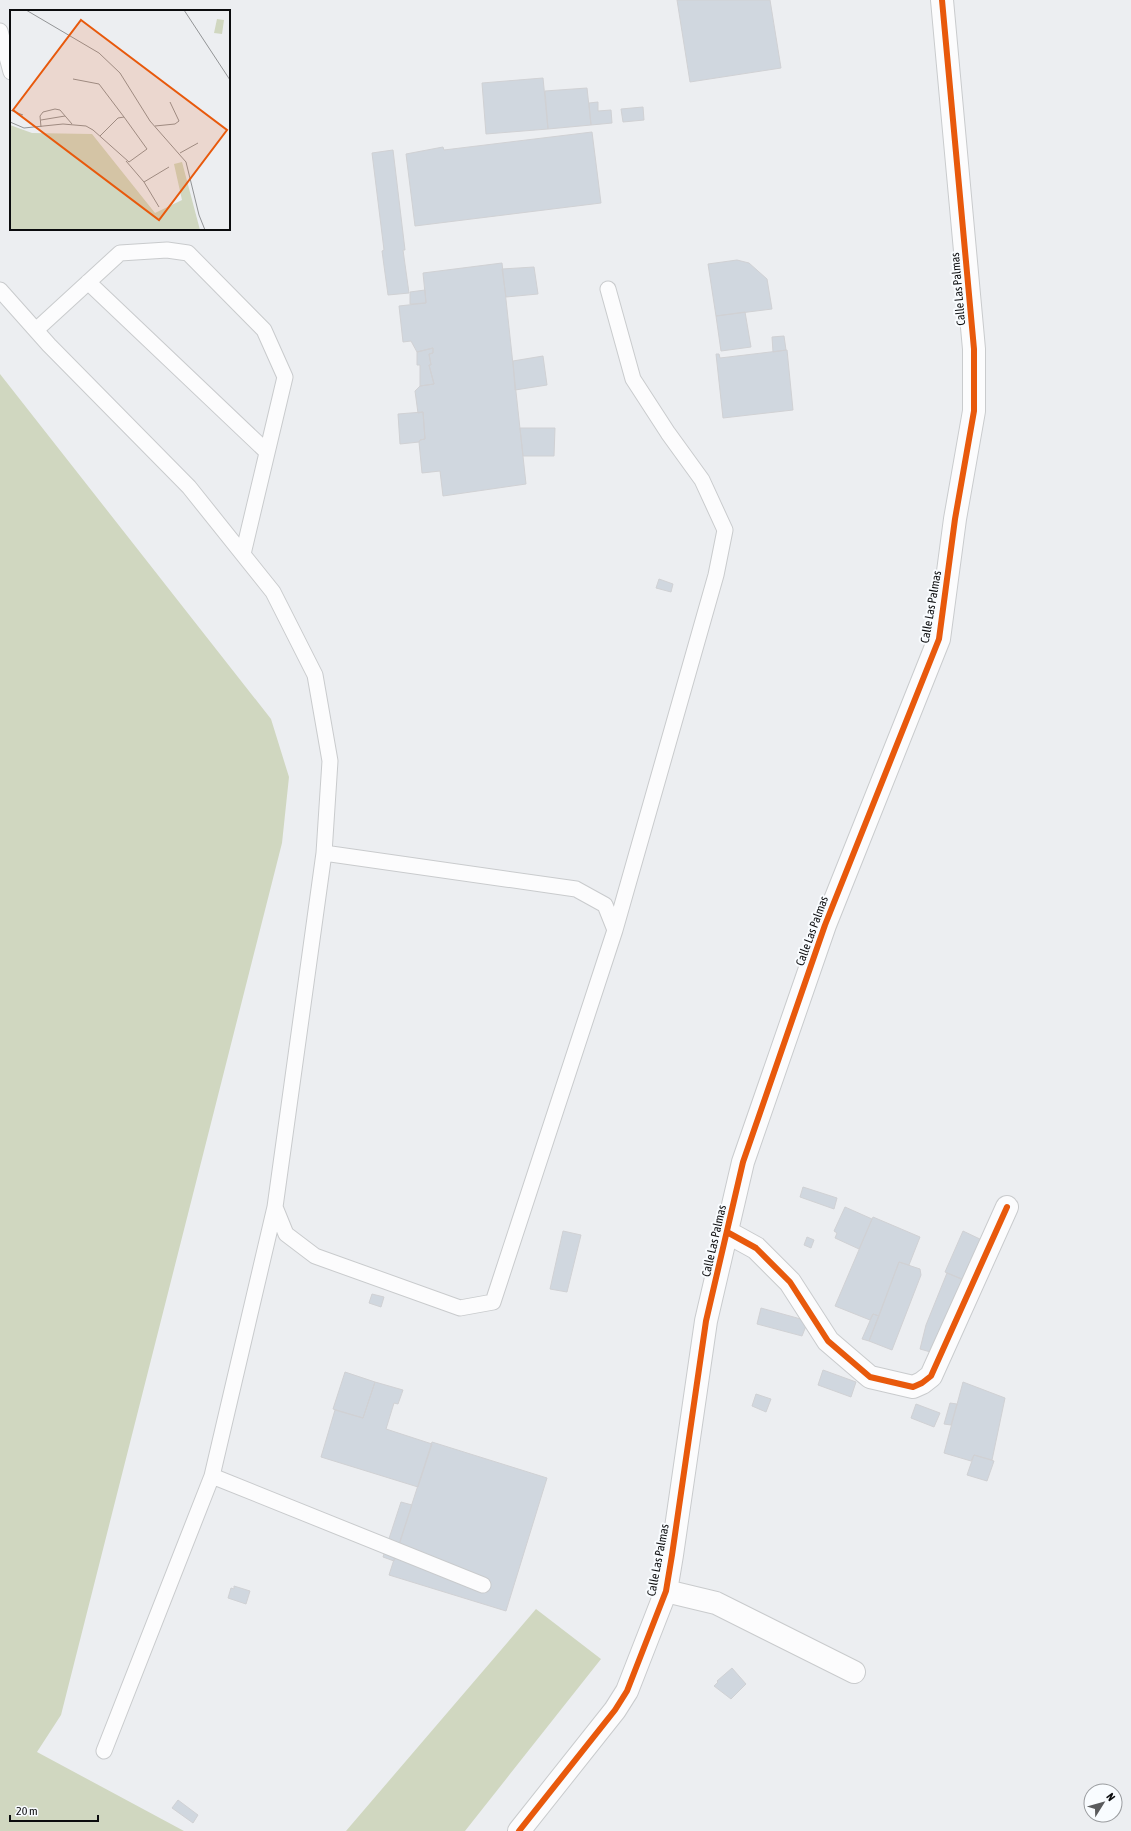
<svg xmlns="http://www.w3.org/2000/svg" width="1131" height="1831" viewBox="0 0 1131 1831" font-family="'Asap Condensed',sans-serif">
	<rect width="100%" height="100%" fill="#eceef1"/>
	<path fill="#d0d7c0" d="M0,374l271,345 18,58 -7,66 -221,872 -24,37 147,79h-184z
		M536,1609l65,50 -136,172h-119z"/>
	<path fill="#d0d7df" stroke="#d0d1d4" d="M677,0h93l11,68 -91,14z
		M543,78l5,51 -62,5 -4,-51z
		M587,88l4,37 -43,4 -3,-38z
		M598,102v9l13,-1 1,13 -21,2 -2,-22z
		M643,107l1,13 -21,2 -2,-13z
		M592,132l9,71 -186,23 -9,-72 37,-7 1,3z
		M393,150l12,100h-2l6,43 -21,2 -6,-44 2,-1 -12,-97z
		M737,260l12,3 18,16 5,30 -56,7 -8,-52z
		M502,263l24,221 -83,12 -3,-25 -18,2 -3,-31 1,-2 5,-1 -2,-27 -5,1 -3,-22 5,-5 14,-2 -5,-19h2l-2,-11 4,-1v-5l-16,4 -6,-11 -8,1 -4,-36 27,-3 -3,-30z
		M534,267l4,27 -32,3 -4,-28z
		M425,290l1,13 -16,1v-12z
		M745,312l6,35 -30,4 -5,-35z
		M784,336l2,14 -13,2 -1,-15z
		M433,348v5l-4,1 2,11h-2l5,19 -14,2v-21h-3v-13z
		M787,350l6,60 -70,8 -7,-64h3l1,4z
		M543,356l4,29 -32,5 -2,-29z
		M423,412l2,27 -5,1 -1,2 -19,2 -2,-30z
		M520,428h35l-1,28h-31z
		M659,579l14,5 -2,8 -15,-4z
		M803,1187l34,11 -3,11 -34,-12z
		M845,1207l27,12 -13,30 -24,-11 2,-5 -3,-2z
		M873,1217l47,20 -11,28 -10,-3 -20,54 -6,-2 -3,6 -35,-14z
		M563,1231l18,4 -14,57 -17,-3z
		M963,1231l21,10 -16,41 -23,-10z
		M807,1237l7,3 -3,8 -7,-3z
		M899,1262l21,7 1,6 -29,75 -23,-9z
		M947,1273l20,8 -26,74 -21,-6 6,-24z
		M372,1294l12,3 -3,10 -12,-4z
		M761,1308l47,13 -6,15 -45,-12z
		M873,1314l6,2 -10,25 -7,-2z
		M823,1370l33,12 -5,15 -33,-12z
		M345,1372l30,10 -12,36 -30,-9z
		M375,1382l28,8 -5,14 -4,-1 -8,26 46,15 -14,43 -97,-30 14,-47 28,8z
		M963,1382l42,16 -13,62 -18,-5 -3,6 -27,-8z
		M756,1394l15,5 -5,13 -14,-6z
		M950,1403l7,1 -6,21 -7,-1z
		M916,1404l24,9 -6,14 -23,-9z
		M432,1442l115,36 -41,133 -117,-36z
		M974,1455l20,6 -7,20 -20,-6z
		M401,1502l11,3 -18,56 -11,-4z
		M234,1586l16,5 -4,13 -18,-6 3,-10 3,1z
		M732,1668l14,16 -15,15 -17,-13 4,-4 -1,-1z
		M178,1800l20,15 -5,8 -21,-15z"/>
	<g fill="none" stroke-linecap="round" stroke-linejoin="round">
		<defs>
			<path id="lane" d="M0,31l11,41
				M88,282l179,170
				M608,289l25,90 35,54 34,47 23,50 -9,45 -101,355
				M0,290l49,55 140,142 84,105 42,83 15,86 -6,92 -49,354 11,27 29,22 145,52 33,-6 122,-372 -10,-25 -29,-16 -252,-36
				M36,330l84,-77 47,-3 21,3 76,77 21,47 -42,177
				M275,1207l-63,269 271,109
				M104,1751l108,-275"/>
			<path id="street" d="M727,1232l29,16 34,34 38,59 42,36 43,10 9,-4 9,-7 76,-169
				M666,1591l50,12 138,69
				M519,1831l96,-121 12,-19 39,-100 6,-36 34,-234 37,-159 82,-237 114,-286 16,-120 19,-108v-62l-32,-349"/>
		</defs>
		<use href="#lane" stroke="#c9cbcd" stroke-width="17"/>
		<use href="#street" stroke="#c9cbcd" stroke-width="24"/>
		<use href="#lane" stroke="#fcfcfd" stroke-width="15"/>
		<use href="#street" stroke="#fcfcfd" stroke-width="22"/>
		<defs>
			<path id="cycleway" d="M727,1232l29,16 34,34 38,59 42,36 43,10 9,-4 9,-7 76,-169
				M519,1831l96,-121 12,-19 39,-100 6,-36 34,-234 37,-159 82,-237 114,-286 16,-120 19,-108v-62l-32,-349"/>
		</defs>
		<use href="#cycleway" stroke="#f9fcff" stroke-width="8"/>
		<use href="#cycleway" stroke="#e8590c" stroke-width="6"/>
	</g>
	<g text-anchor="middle" stroke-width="4" stroke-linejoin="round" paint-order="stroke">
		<g font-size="12" fill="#0b0c0e" stroke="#f9fcff">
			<text transform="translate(958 289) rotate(-95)" y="4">Calle Las Palmas</text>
			<text transform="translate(931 607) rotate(-80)" y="4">Calle Las Palmas</text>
			<text transform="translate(812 931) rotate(-70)" y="4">Calle Las Palmas</text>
			<text transform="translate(714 1241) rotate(-77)" y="4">Calle Las Palmas</text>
			<text transform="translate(658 1560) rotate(-79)" y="4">Calle Las Palmas</text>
		</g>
	</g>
	<g transform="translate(10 10)">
		<rect width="220" height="220" fill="#eceef1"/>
		<path d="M207,9l7,1 -2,14 -8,-1zM0,115l22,8 60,1 63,79 27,-13 -8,-36 8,-2 18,68h-190z" fill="#d0d7c0"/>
		<path fill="none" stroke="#929496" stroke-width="1" d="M16,0l73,43 21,20 30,48 36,41 13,53 6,15M174,0l46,70M63,69l26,5 25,33M0,100l13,5M31,110l24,-4M0,112l14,6 39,-4 23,2 7,4 36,32 18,-13 -23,-32 -6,1 -18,18M145,116l20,-2 4,-3 -9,-19M31,117l-1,-11 3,-4 12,-3 5,1 12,14M170,143l18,-10M116,151l18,21 25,-15M134,172l15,25"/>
		<path fill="#e8590c" fill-opacity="0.15" stroke="#e8590c" stroke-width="2" d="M71,10l146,110 -68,90 -146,-110z"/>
		<rect width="220" height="220" fill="none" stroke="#0b0c0e" stroke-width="2"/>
	</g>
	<g transform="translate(1103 1803) rotate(53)"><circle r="19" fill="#f9fcff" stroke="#9a9c9f"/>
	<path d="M0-3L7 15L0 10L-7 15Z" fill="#5a5b5d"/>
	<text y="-6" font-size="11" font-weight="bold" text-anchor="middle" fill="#0b0c0e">N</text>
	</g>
	<path d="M10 1815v6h88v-6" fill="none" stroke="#0b0c0e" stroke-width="2"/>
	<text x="16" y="1815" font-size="12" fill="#0b0c0e" stroke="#f9fcff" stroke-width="3" paint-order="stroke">20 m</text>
</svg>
